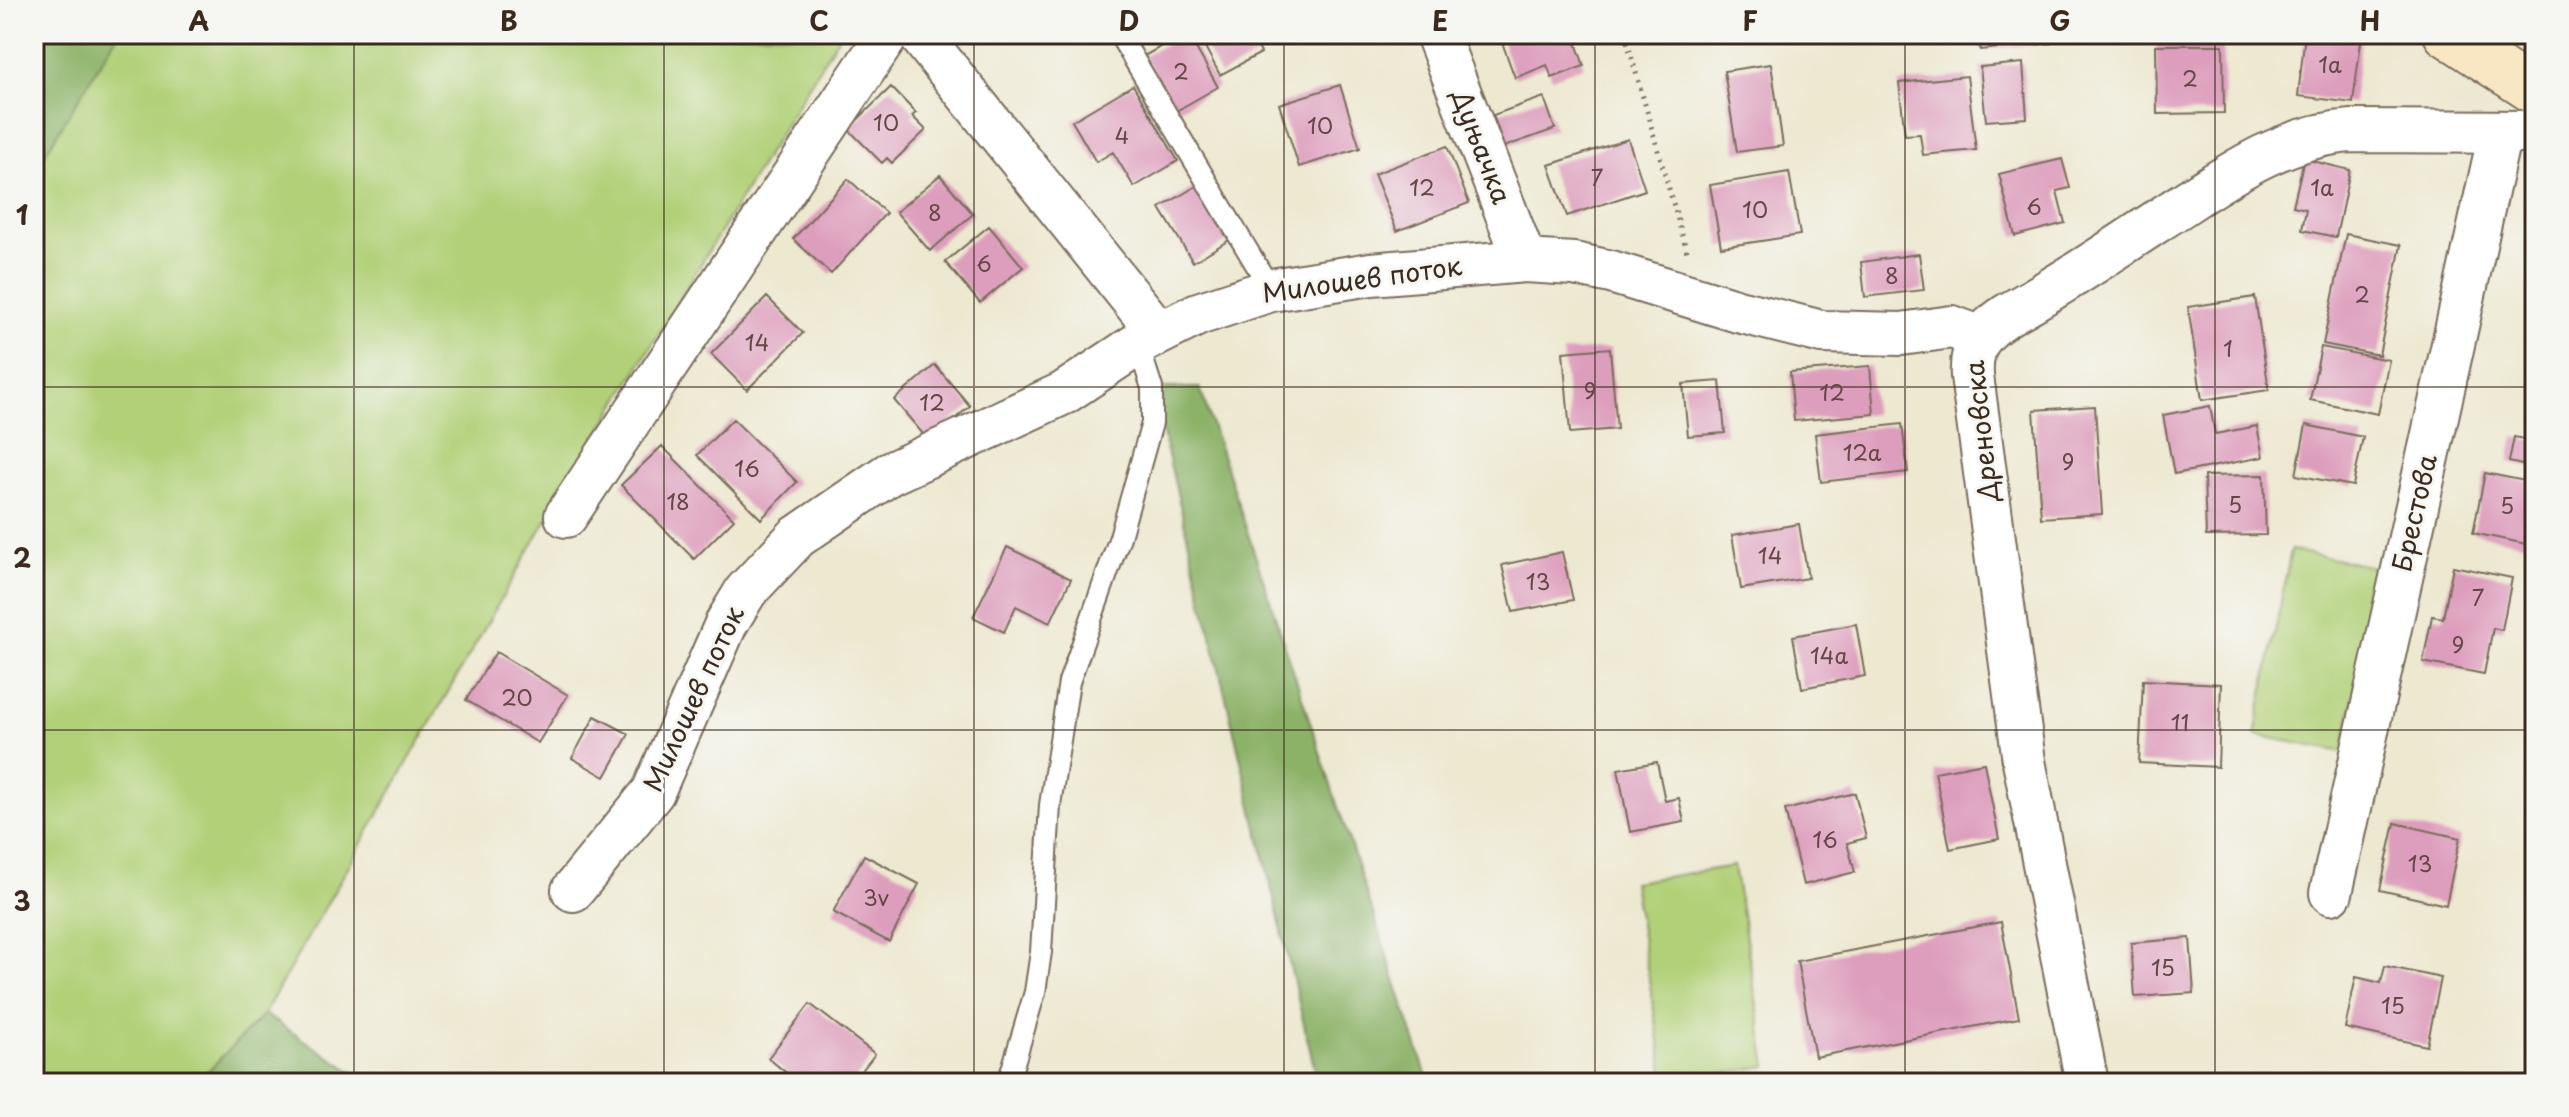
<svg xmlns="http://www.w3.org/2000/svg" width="2569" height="1117" viewBox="0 0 2569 1117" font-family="'Playpen Sans',sans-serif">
	<rect width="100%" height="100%" fill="#f6f6f2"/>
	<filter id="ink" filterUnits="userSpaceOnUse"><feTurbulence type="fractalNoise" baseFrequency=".0125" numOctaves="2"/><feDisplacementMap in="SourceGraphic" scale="16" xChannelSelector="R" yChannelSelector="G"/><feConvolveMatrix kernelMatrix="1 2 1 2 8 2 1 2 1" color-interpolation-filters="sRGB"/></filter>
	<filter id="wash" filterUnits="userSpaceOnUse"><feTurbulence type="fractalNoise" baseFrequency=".006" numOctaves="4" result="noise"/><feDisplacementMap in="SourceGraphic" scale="32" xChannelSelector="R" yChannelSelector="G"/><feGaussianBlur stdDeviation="1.8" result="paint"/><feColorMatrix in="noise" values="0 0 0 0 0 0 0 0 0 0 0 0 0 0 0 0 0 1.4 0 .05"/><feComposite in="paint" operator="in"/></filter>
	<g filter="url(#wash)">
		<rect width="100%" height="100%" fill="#ede8d0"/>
		<path fill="#b1d077" stroke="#767d4a" stroke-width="2" d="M118,34h722l-288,476 -288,504 -68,69h-162v-914z
			M2291,550l88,18 -36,184 -88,-17z
			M1734,866l33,200 -101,17 -33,-201z"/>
		<path fill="#8cb268" stroke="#646e43" stroke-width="2" d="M34,34h84l-84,138z
			M1152,388h48l229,695h-111z
			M264,1014l106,69h-174z"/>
		<g id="blocks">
			<path fill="#dd9dbc" d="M1184,34h4l30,53 -42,24 -32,-55z
				M1198,34h53l10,19 -41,22z
				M1499,34h74l11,32 -32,12 -5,-13 -32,13z
				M1978,34h72l1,9 -71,7z
				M2305,34h57l-9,69 -55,-7z
				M2156,45h67l1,68 -67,1z
				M2023,63l4,55 -41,3 -6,-54z
				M1771,64l12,82 -46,6 -13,-81z
				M1967,76l9,74 -53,5 -3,-21 -15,1 -6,-52z
				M1133,85l45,76 -44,26 -21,-35 -17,10 -24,-41z
				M1340,85l20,63 -61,19 -20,-63z
				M891,87l25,26 -4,3 14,14 -34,33 -5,-5 -5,5 -34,-34z
				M1544,97l11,32 -51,18 -11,-32z
				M1628,139l17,51 -78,26 -18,-51z
				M1447,146l22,57 -72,28 -23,-57z
				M2062,159l8,29 -13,3 8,32 -50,13 -16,-62z
				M2304,159l46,11 -14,67 -34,-7 4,-21 -13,-3z
				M1789,172l11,63 -79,12 -11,-62z
				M940,175l33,39 -43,37 -34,-39z
				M848,179l38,34 -55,61 -38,-35z
				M1198,185l33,54 -38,23 -33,-54z
				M989,226l34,41 -43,36 -35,-41z
				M2346,234l55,11 -22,110 -56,-11z
				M1919,254l5,36 -59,7 -4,-35z
				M767,297l36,36 -56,57 -36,-36z
				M2255,297l14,93 -67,10 -14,-93z
				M2321,347l68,13 -11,54 -68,-14z
				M1610,348l7,81 -47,4 -7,-81z
				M935,365l35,41 -41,35 -35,-41z
				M1870,366l4,48 -80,7 -4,-49z
				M1720,381l5,52 -37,3 -5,-52z
				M2095,406l7,108 -61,4 -7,-108z
				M2210,406l5,28 42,-8 6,31 -89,17 -11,-59z
				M733,419l64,63 -36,37 -64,-64z
				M1902,424l6,48 -87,10 -6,-48z
				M2306,425l57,12 -10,49 -57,-11z
				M2514,437l21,4v27l-26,-6z
				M662,446l72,73 -40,40 -73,-74z
				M2485,473l50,10 -4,62 -58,-12z
				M2264,475l2,60 -60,1 -2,-60z
				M1799,524l9,54 -67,11 -9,-54z
				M1007,547l64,32 -21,44 -34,-17 -12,26 -31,-15z
				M1562,552l11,48 -60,12 -11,-47z
				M2453,566l59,12 -10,52 -9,-2 -9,46 -61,-12 9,-46 11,2z
				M1856,624l9,52 -63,12 -9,-52z
				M496,652l72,43 -30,48 -72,-43z
				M2143,680l78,4 -3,83 -79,-4z
				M595,716l34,18 -24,43 -33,-19z
				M1657,762l8,39 14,-3 5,24 -54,10 -12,-63z
				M1984,763l15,76 -49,10 -15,-77z
				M1855,793l11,45 -19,5 8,29 -52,13 -18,-75z
				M2395,823l65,15 -14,67 -66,-15z
				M864,855l55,29 -30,58 -56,-30z
				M2001,922l18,96 -204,39 -18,-96z
				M2190,938l4,55 -59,4 -4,-54z
				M2385,966l56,12 -14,68 -82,-18 11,-51 25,6z
				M810,1004l65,50 -23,29h-53l-31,-25z"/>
		</g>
	</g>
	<g filter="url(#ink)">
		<use href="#blocks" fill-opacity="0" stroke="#796c5c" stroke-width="2"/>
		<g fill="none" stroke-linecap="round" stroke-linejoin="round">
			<defs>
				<path id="lane" d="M1119,34l152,256
					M1008,1083l27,-91 6,-40 9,-147 19,-123 51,-145 32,-114v-35l-14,-44"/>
				<path id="street" d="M919,34l240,299
					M1437,34l88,227
					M566,516l322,-482
					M573,890l80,-98 73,-168 20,-33 51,-54 92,-63 175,-81 74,-49 60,-30 73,-24 100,-16 154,-13 49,3 37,8 127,39 84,21 79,2 51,-7 27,10
					M2331,893l169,-760
					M2087,1083l-63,-322 -52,-385c-2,-32 10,-44 35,-61 52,-29 102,-62 152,-95 61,-39 119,-84 193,-89l183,1"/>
				<path id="secondary" d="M2446,34l89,58"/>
			</defs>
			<use href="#lane" stroke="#796c5c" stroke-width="24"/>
			<use href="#street" stroke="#796c5c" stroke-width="46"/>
			<use href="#secondary" stroke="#796c5c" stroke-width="48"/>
			<path stroke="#796c5c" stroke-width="5" stroke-dasharray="2 6" stroke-linecap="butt" d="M1625,34l62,218"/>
			<use href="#lane" stroke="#fff" stroke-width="20"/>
			<use href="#street" stroke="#fff" stroke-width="42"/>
			<use href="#secondary" stroke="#f9e7c3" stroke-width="44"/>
		</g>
	</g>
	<path fill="none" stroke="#3b2a1e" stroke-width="2" stroke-opacity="0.55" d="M354,34v1049M664,34v1049M974,34v1049M1284,34v1049M1595,34v1049M1905,34v1049M2215,34v1049M34,387h2501M34,730h2501"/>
	<g text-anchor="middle" stroke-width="6" stroke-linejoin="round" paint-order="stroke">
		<g font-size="22" fill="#644746">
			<text x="2330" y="73">1a</text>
			<text x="1181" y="80">2</text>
			<text x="2190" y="87">2</text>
			<text x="886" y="131">10</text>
			<text x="1320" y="134">10</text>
			<text x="1122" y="144">4</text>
			<text x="1597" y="186">7</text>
			<text x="1422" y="196">12</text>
			<text x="2322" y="196">1a</text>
			<text x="2034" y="215">6</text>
			<text x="1755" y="218">10</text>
			<text x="935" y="221">8</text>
			<text x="984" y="272">6</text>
			<text x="1892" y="284">8</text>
			<text x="2362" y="303">2</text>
			<text x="757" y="351">14</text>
			<text x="2228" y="357">1</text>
			<text x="1590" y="399">9</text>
			<text x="1832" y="401">12</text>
			<text x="932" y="411">12</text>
			<text x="1862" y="461">12a</text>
			<text x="2068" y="470">9</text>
			<text x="747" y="477">16</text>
			<text x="678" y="510">18</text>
			<text x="2235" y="513">5</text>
			<text x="2507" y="514">5</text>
			<text x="1770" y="564">14</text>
			<text x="1538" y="590">13</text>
			<text x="2478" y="606">7</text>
			<text x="2458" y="653">9</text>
			<text x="1829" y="664">14a</text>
			<text x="517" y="706">20</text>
			<text x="2180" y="731">11</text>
			<text x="1825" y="848">16</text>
			<text x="2420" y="872">13</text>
			<text x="876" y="906">3v</text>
			<text x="2163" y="976">15</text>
			<text x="2393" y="1014">15</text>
		</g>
		<g font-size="26" fill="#3b2a1e" stroke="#f6f6f2">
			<text transform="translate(1481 147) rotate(69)" y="9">Дуњачка</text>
			<text transform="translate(1362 280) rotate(-8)" y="9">Милошев поток</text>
			<text transform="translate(1982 431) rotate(-96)" y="9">Дреновска</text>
			<text transform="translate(2415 513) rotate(-77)" y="9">Брестова</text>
			<text transform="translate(694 699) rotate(-65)" y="9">Милошев поток</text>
		</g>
	</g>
	<rect width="2569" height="1117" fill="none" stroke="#f6f6f2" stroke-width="88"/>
	<rect x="44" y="44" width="2481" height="1029" fill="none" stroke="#3b2a1e" stroke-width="3"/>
	<g font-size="26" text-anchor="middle" font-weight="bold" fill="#3b2a1e">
		<text x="199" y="31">A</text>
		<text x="509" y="31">B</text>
		<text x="819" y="31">C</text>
		<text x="1129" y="31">D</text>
		<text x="1440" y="31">E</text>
		<text x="1750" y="31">F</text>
		<text x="2060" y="31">G</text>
		<text x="2370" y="31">H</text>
		<text x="22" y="225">1</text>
		<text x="22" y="568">2</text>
		<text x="22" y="911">3</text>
	</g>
</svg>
